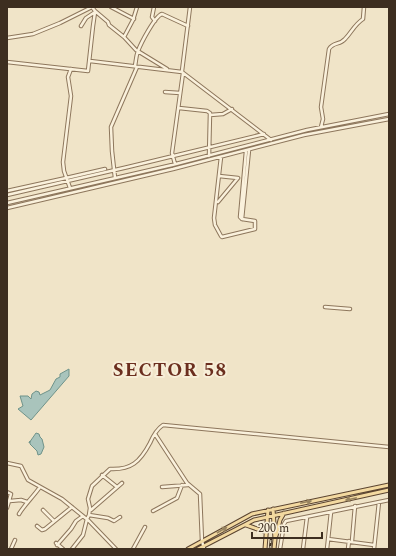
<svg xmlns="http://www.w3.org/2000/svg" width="396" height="556" viewBox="0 0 396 556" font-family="Spectral,serif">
	<rect width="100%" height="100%" fill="#f0e4c8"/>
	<path fill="#a9c4bc" stroke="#6f938a" d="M69,369v7l-38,44 -13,-11 5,-3 -3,-10h8l3,3 1,-5 4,-3 3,1 1,3 10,-5 6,-11 4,-2v-3z
		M36,433l3,1 1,3 2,2 2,8 -3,7 -3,1 -1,-4 -7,-7v-3l-1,2z"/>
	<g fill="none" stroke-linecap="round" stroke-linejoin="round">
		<defs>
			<path id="minor" d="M92,7l3,4 13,11 1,3 15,12 12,13 31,19
				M111,7l23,12
				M154,7l-2,10 3,4
				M81,26l5,-8 9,-6
				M124,37l9,-17 4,-13
				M7,38l26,-4 27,-11 32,-16
				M90,61l92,11 89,68
				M7,62l81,9 5,-45 2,-14
				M135,66c1,-5 1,-10 3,-15 3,-8 17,-35 24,-37l26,12
				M182,71l8,-64
				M165,92l15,1
				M179,108l28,3 3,2 -1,43
				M210,115l13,-1 9,-5
				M321,127l2,-8 -2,-12 8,-58c4,-7 11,-4 16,-10 7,-7 9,-14 18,-20l1,-12
				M221,157l-7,61 1,7 6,11 1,1 33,-8v-8l-13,-2
				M175,164l-3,-11 11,-80
				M66,178l39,-9
				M115,178l-3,-27 -1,-24 26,-60
				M70,188l-6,-17 -1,-9 8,-66 -3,-19 3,-8
				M7,191l59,-13
				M7,195l121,-28 136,-33
				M218,202l20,-24 -19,-2
				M7,203l165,-38 135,-35 82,-16
				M7,208l166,-39 131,-34 85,-16
				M242,219l-2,-2 6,-66
				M242,219l7,-69
				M325,307l25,2
				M155,434l32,49 13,11 2,47 2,8
				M7,463l14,3 7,14 34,19 27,22 27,28
				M102,475l15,12
				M162,487l26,-2
				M7,492l4,2 -4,14
				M10,501l11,-1 6,2
				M43,510l11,11
				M91,510l31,-27
				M153,511l24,-13 5,-13
				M19,514c6,-10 14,-17 21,-27
				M89,515l19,3 6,3 6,-4
				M37,526l5,4 3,-1 27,-22
				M328,539l46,6
				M352,541l3,-35
				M56,543l7,6
				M57,545l14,-16 5,-8 7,-5
				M11,549l4,-9
				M72,549l11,-14 4,-16 2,-4 1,-7 -2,-9 4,-13 18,-17c21,1 30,-7 40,-26 3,-7 7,-14 13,-18l226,22
				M133,549l12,-22
				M280,549l4,-25 2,-3 103,-21
				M303,549l4,-32
				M327,549l4,-37
				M348,549l1,-8
				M374,549l5,-47"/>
			<path id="major" d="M273,509l2,30 -1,10
				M246,525l20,7
				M276,536l4,-16 4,-7
				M188,549l64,-35 137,-29
				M198,549l56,-29 135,-30
				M265,549l3,-39"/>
		</defs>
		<use href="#minor" stroke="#8d765c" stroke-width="4.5"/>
		<use href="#major" stroke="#5b4430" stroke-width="5"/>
		<use href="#minor" stroke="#faf1dc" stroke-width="2.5"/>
		<use href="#major" stroke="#f3d9a0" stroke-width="3"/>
		<defs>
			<path id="rail" d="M270,549l1,-10"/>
		</defs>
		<use href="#rail" stroke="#3d2e20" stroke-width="2.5"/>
		<use href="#rail" stroke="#f7eed8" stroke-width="1" stroke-dasharray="3" stroke-linecap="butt"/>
	</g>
	<defs><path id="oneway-solid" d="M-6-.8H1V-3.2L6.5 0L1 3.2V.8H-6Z"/></defs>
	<g fill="#988460">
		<use href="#oneway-solid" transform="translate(351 499) rotate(168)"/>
		<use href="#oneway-solid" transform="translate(306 502) rotate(-12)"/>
		<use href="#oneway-solid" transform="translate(222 530) rotate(-30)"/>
	</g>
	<g text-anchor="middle" stroke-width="4" stroke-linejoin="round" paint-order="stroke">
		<g font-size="19" font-weight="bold" letter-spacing="1" fill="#6b2e1e" stroke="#f7eed8">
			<text x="170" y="376">SECTOR 58</text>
		</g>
	</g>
	<rect width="396" height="556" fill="none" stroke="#3d2e20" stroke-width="16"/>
	<path d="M252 532v6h70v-6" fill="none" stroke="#3d2e20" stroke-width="2"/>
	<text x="258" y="532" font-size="12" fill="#3d2e20" stroke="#f7eed8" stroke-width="3" paint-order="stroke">200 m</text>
</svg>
